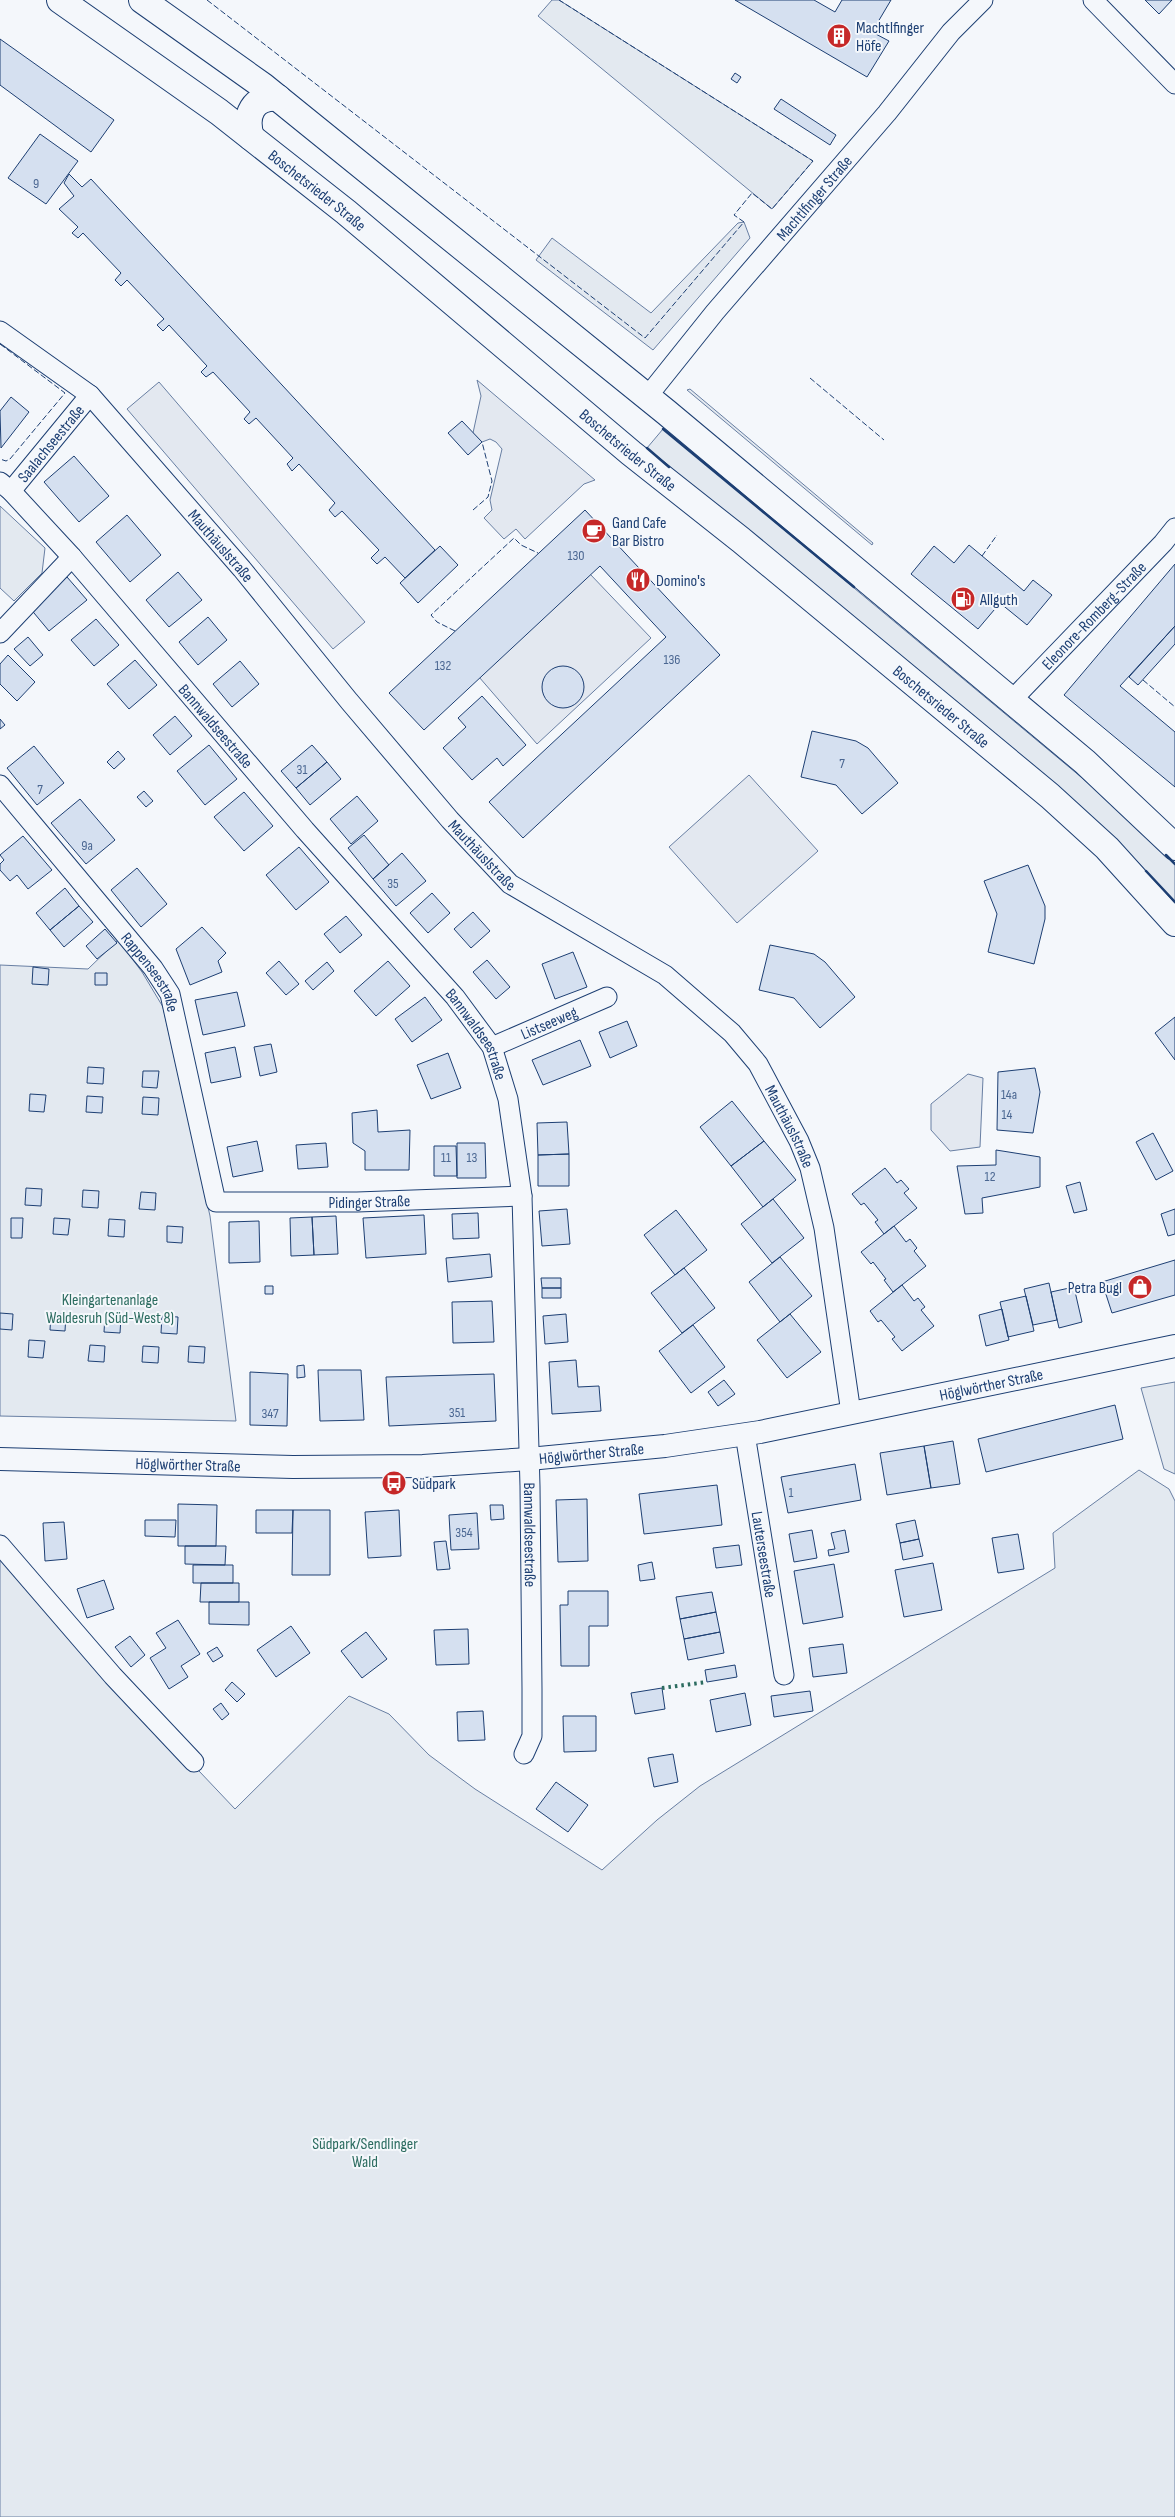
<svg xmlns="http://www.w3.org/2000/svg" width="1175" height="2517" viewBox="0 0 1175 2517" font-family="'Sofia Sans Condensed',sans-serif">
	<rect width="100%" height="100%" fill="#f4f7fb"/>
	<path fill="#e3e9f0" stroke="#687fa3" d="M552,0h7l254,161 -41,48 -234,-193z
		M744,222l6,16 -97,112 -117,-90 16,-22 99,75 87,-90z
		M690,389l183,154 -1,2 -185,-155z
		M663,429l466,388 46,47v38l-43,-46 -67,-62 -418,-346z
		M0,506l45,42 -3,25 -28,28 -14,-13z
		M118,940l24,32 21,35 47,209 26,205 -236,-5v-451l88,4z
		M1175,1382v92l-11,-5 -23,-81z
		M1139,1470l30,19 6,12v1016h-1175v-968l111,129 124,131 114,-113 40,18 40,41 46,34 127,81 55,-50 43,-34 355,-218 -2,-35z"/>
	<path fill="#e3e8f0" stroke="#687fa3" d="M477,380l118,100 -11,4 -59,55 -9,-10 -12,10 -20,-21 8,-8 -2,-10 12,-51 -6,-7 -6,-3 -8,3 -9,-9 8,-37z
		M159,382l206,240 -32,27 -206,-240z
		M590,574l61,64 -114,106 -58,-67z
		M749,775l69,76 -81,72 -68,-76z
		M968,1074l15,4 -3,69 -30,4 -19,-21v-26z"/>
	<path fill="#d5e0f0" stroke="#1d3f73" d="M735,0h79l21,12 7,-12h49l-19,32 17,9 -22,36z
		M1145,0h27l-13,14z
		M0,39l114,81 -23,32 -91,-67z
		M735,73l6,4 -4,6 -6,-4z
		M781,99l55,36 -6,10 -56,-36z
		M40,134l38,27 -32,43 -38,-26z
		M69,174l13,13 9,-8 344,371 -30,28 -20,-21 -8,7 -6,-6 8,-8 -37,-39 -7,6 -6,-7 6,-7 -36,-39 -7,7 -5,-7 6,-6 -37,-40 -7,6 -5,-5 6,-7 -37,-40 -7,5 -5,-5 6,-6 -38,-41 -6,6 -6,-6 7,-6 -37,-39 -6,6 -6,-6 6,-7 -38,-40 -5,5 -6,-5 6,-6 -19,-18 15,-13 -10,-13z
		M11,397l18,15 -28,36 -1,-37z
		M462,421l20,21 -14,13 -20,-22z
		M74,456l35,40 -30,26 -35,-40z
		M585,510l135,145 -197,183 -34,-36 177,-165 -66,-71 -176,164 -35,-37z
		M127,515l34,40 -31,27 -34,-40z
		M969,545l55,46 9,-11 19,15 -25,30 -27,-22 -22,26 -67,-55 23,-28 20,17z
		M440,546l18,19 -40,38 -18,-20z
		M1175,564v62l-55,60 55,46v55l-111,-92z
		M178,572l24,28 -33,27 -23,-27z
		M67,577l20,23 -38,31 -20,-24z
		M208,617l19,23 -29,25 -19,-23z
		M96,619l23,26 -25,21 -23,-26z
		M1175,626v18l-37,41 -9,-8z
		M28,637l15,18 -13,11 -16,-17z
		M8,655l27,27 -18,19 -17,-17v-20z
		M135,660l22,25 -28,24 -22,-25z
		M240,661l19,23 -27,23 -19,-23z
		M542 687a21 21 0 1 1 42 0a21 21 0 1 1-42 0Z
		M482,696l44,49 -23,21 -6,-8 -25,22 -29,-32 23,-21 -8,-9z
		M175,716l17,20 -22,19 -17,-20z
		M0,719l5,6 -5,4z
		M812,731l44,10 12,7 30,35 -36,31 -26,-29 -35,-8z
		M209,745l28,34 -32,26 -28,-34z
		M312,745l15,17 -31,26 -15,-17z
		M34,746l30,37 -27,22 -30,-37z
		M118,751l7,8 -11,10 -7,-7z
		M327,762l14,17 -31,26 -14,-17z
		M144,791l9,10 -7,6 -9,-10z
		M244,792l29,34 -29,25 -30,-34z
		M357,796l21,25 -27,23 -21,-25z
		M80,799l35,41 -29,24 -35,-41z
		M364,835l25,30 -16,14 -25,-31z
		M23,836l29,34 -24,19 -11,-14 -7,6 -10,-11v-6l4,-4 -4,-5z
		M299,847l30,35 -33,28 -30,-35z
		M402,853l24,28 -30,25 -23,-27z
		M1028,865l17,41v13l-11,45 -46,-12 9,-38 -13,-33z
		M137,868l30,36 -26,23 -30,-37z
		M65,888l14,18 -29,24 -14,-17z
		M432,893l18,20 -22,20 -18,-20z
		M79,906l14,16 -29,25 -14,-17z
		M473,912l17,19 -19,17 -17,-19z
		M346,916l16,19 -22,18 -16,-19z
		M202,927l24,26 -8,8 4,11 -32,13 -14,-36z
		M105,929l12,14 -20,16 -11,-13z
		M770,945l44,9 11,8 30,35 -35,31 -26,-30 -35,-8z
		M573,952l14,35 -32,12 -13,-35z
		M487,960l23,27 -14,12 -23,-27z
		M279,961l20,23 -13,11 -20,-22z
		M388,961l22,25 -34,30 -22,-25z
		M327,962l7,9 -21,19 -8,-9z
		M33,967l16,2 -1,16 -16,-1z
		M95,973h12v12h-12z
		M237,992l8,34 -42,9 -8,-35z
		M425,997l17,23 -30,22 -17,-23z
		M1175,1017v43l-20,-27z
		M627,1021l10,25 -27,12 -11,-26z
		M580,1040l11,26 -48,19 -11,-25z
		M271,1044l6,28 -17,4 -6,-29z
		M235,1047l6,30 -30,6 -6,-30z
		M448,1053l13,35 -30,11 -14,-34z
		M88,1067l16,1 -1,16 -16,-1z
		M1035,1068l5,24 -7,41 -36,-3 1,-58z
		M143,1071h16l-2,17 -15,-1z
		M30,1094l16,1 -2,17 -15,-1z
		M87,1096l16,1 -1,16 -16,-1z
		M143,1097l16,1 -1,17 -16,-1z
		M732,1101l32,40 -33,25 -31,-39z
		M377,1110l1,22 32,-2 -1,40h-44v-19l-12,-8 -1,-30z
		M567,1122l2,32 -31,1 -1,-32z
		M1153,1133l20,38 -17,9 -20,-38z
		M257,1141l6,30 -30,6 -6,-30z
		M764,1141l32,39 -33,27 -32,-41z
		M326,1143l2,24 -30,2 -2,-24z
		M457,1143h28l1,35h-29z
		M434,1146h22l1,30h-23z
		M996,1150l44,7v30l-58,11 1,15 -18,1 -8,-48 39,-1z
		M569,1154v32h-31v-31z
		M885,1168l12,15 4,-3 8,9 -5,4 13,15 -33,26 -9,-12 3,-2 -14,-17 -3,2 -9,-11z
		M1080,1182l7,28 -13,3 -8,-27z
		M26,1188l16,1 -1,17 -16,-1z
		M83,1190l16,1 -1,17 -16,-1z
		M141,1192l15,1 -1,17 -16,-1z
		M773,1199l31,39 -32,25 -31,-39z
		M567,1209l3,35 -28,2 -3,-35z
		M1175,1209v25l-7,2 -7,-22z
		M676,1210l31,40 -32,25 -31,-40z
		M478,1213l1,25 -26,1 -1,-25z
		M424,1215l2,39 -60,4 -3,-40z
		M336,1216l2,38 -24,1 -2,-38z
		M312,1217l2,38 -23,1 -1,-38z
		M11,1218h12l-1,20h-11z
		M54,1218l16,1 -2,16 -15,-1z
		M109,1219l16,1 -1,17 -16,-1z
		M259,1221l1,41 -31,1v-41z
		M167,1226l16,1 -1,16 -15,-1z
		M894,1226l12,16 4,-3 7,9 -3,3 12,15 -33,26 -9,-12 2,-1 -13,-17 -2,2 -10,-12z
		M490,1254l2,23 -44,5 -2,-24z
		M780,1257l32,39 -32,26 -31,-40z
		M1175,1260v35l-63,18 -10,-31z
		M684,1268l31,40 -33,25 -31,-40z
		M541,1278h20v10h-19z
		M1049,1283l8,37 -24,5 -9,-36z
		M902,1285l12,16 4,-3 7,9 -4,3 13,16 -32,25 -10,-12 3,-2 -14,-17 -3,2 -8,-11z
		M265,1286h8v8h-8z
		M1074,1287l8,35 -23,6 -8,-36z
		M542,1288h19v10h-19z
		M1026,1296l8,35 -26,6 -8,-35z
		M492,1301l2,41 -41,1 -1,-41z
		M1002,1309l7,31 -23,6 -7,-31z
		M0,1313l13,1 -1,16 -12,-1z
		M51,1313l15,1 -1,17 -15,-1z
		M566,1314l2,28 -23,2 -2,-28z
		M790,1314l31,38 -34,26 -30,-38z
		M105,1316l16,1 -1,16 -16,-1z
		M162,1316l16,1 -1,17 -16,-1z
		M693,1325l32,42 -34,26 -32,-42z
		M29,1340l16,1 -2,17 -15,-1z
		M90,1345l15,1 -1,16 -16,-1z
		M143,1346l16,1 -1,16 -16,-1z
		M189,1346l16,1 -1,16 -16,-1z
		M576,1360l2,27 21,-1 2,25 -49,3 -3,-52z
		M304,1365l1,12 -8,1v-12z
		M318,1370h43l3,50 -44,1z
		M250,1372l38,2 -1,52 -37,-1z
		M494,1374l2,47 -107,5 -3,-49z
		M724,1380l11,14 -17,12 -10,-14z
		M1115,1405l8,34 -137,33 -8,-33z
		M953,1441l7,43 -29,4 -7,-42z
		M924,1446l7,42 -44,7 -7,-42z
		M855,1464l6,36 -73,13 -7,-36z
		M717,1485l5,40 -78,9 -5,-40z
		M587,1499l1,62 -30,1 -2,-62z
		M178,1504l39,1 -1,41h-38z
		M490,1505h13l1,14 -13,1z
		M256,1510h37l-1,23h-36z
		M293,1510h37v65h-38z
		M399,1510l2,46 -33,2 -3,-46z
		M477,1513l2,36 -28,1 -2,-35z
		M145,1520h31l-1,17 -30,-1z
		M915,1520l4,19 -19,4 -4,-19z
		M64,1522l3,37 -22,2 -2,-38z
		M812,1530l5,28 -23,4 -5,-28z
		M845,1530l4,22 -20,4 -1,-6 7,-1 -4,-16z
		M1018,1534l6,35 -26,4 -6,-35z
		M919,1539l4,17 -20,4 -3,-17z
		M446,1541l4,28 -13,1 -3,-28z
		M739,1545l3,20 -26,3 -3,-20z
		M185,1546h41l-1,19 -40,-1z
		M652,1562l3,17 -15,2 -2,-16z
		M933,1563l9,47 -38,7 -9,-47z
		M834,1564l9,53 -40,7 -9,-53z
		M193,1565h40v18h-40z
		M104,1580l10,29 -27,9 -10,-29z
		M201,1583h38v19h-39z
		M568,1591h40v35h-19v40h-28l-1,-61h8z
		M712,1592l4,20 -36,7 -4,-22z
		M209,1602h40v23l-40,-1z
		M716,1612l4,20 -36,7 -4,-20z
		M178,1620l22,34 -19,12 7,11 -19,12 -19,-31 16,-10 -10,-15z
		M291,1626l19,27 -34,24 -19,-27z
		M468,1629l1,35 -33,1 -2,-35z
		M366,1632l21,27 -25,19 -21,-27z
		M720,1632l4,21 -36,7 -4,-21z
		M130,1636l15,19 -14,12 -16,-20z
		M843,1644l4,29 -34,4 -4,-29z
		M217,1647l6,9 -10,6 -6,-9z
		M735,1665l2,12 -30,5 -2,-12z
		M232,1682l13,12 -8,8 -12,-12z
		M662,1688l3,21 -30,5 -4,-21z
		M810,1691l3,20 -39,6 -3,-21z
		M745,1693l6,32 -35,7 -6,-32z
		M221,1703l8,11 -7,6 -9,-11z
		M483,1711l2,29 -27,1 -1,-29z
		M563,1716h33v35l-32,1z
		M673,1754l5,28 -24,5 -6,-29z
		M556,1782l32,23 -20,27 -32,-23z"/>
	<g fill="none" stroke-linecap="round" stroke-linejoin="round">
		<defs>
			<g id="minor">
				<path d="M1093,0l82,84"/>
				<path id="s1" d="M0,331l90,64 152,174 107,132 101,119 60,64 155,91 67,58 26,31 41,77 11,27 14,60 27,185"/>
				<path id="s2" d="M647,397l68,-85 172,-199 64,-81 32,-32"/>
				<path id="s3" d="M0,482l11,9 61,66 233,273 150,167 37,50 16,52 14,97 8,290 2,203v47l-8,18"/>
				<path id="s4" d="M11,491l79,-96"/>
				<path d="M0,633l72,-76"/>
				<path id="s5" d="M1011,701l152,-158 12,-15"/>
				<path id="s6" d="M0,785l153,183 17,26 46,208h141l165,-6"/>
				<path id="s7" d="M492,1047l115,-50"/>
				<path id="s8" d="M745,1434l39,241"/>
				<path d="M0,1545l113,131 81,86"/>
			</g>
			<g id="tertiary">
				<path id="s9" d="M0,1459l293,8 130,-1 106,-7 136,-13 95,-14 415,-86"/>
			</g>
			<g id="secondary">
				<path id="s10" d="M60,0l159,112 127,100 285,241 110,87 309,256 57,52 68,75"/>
				<path d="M142,0l121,86 403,326 419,350 90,85"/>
				<path d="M251,137c-7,-22 2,-41 27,-39"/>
			</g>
		</defs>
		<use href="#minor" stroke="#1d3f73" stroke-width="21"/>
		<use href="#tertiary" stroke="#1d3f73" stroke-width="24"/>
		<use href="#secondary" stroke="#1d3f73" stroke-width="28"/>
		<use href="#minor" stroke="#f4f7fb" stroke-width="19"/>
		<use href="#tertiary" stroke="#f4f7fb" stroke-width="22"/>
		<use href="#secondary" stroke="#f4f7fb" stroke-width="26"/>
		<path stroke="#2c6c60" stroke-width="4" stroke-dasharray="2.5 4" stroke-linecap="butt" d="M662,1688l45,-6"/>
		<path stroke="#1d3f73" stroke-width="1" stroke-dasharray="6 2.5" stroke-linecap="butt" d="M207,0l438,338 99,-116 -10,-7 18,-22 20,16 41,-48 -254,-161
			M0,344l65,49 -55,66 -4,2 -6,-2
			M810,378l74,62
			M473,510l15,-13 4,-16 -10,-39
			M982,556l15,-21
			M455,631l-18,-9 -6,-7 83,-77 7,7 17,8
			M1143,680l32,27"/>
		<path stroke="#1d3f73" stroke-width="2.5" d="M663,429l191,158
			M647,448l22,19
			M1166,855l9,9
			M1146,871l29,31"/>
	</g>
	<defs>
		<symbol id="building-disc" viewBox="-11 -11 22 22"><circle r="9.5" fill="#c62828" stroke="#f4f7fb"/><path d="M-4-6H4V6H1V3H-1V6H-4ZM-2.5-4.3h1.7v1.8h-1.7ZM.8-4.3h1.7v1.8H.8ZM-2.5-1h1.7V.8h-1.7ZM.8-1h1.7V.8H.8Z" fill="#fff"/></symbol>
		<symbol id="cafe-disc" viewBox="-11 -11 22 22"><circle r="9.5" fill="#c62828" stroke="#f4f7fb"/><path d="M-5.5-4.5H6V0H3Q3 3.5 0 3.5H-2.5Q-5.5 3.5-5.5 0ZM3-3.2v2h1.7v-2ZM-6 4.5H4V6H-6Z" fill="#fff"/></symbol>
		<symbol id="restaurant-disc" viewBox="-11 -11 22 22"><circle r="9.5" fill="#c62828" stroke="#f4f7fb"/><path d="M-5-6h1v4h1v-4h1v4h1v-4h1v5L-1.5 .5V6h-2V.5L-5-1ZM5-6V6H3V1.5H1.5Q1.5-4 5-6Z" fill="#fff"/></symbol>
		<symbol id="fuel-disc" viewBox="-11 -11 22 22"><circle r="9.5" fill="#c62828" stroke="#f4f7fb"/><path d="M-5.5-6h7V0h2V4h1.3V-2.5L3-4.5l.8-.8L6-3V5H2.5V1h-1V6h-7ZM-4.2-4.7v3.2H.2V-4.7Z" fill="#fff"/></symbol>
		<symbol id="shop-disc" viewBox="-11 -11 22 22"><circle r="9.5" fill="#c62828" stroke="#f4f7fb"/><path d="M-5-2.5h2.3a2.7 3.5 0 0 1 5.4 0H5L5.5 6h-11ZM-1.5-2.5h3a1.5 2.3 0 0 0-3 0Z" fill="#fff"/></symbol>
		<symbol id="bus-disc" viewBox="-11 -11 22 22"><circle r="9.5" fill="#c62828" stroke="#f4f7fb"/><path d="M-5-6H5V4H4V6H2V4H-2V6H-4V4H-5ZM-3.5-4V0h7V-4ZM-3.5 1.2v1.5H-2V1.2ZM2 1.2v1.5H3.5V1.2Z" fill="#fff"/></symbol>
	</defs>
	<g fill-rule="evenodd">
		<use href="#building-disc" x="825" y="22" width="28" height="28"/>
		<use href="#cafe-disc" x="580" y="517" width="28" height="28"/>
		<use href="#restaurant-disc" x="624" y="566" width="28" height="28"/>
		<use href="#fuel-disc" x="949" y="585" width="28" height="28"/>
		<use href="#shop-disc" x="1126" y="1273" width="28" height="28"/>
		<use href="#bus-disc" x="380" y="1469" width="28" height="28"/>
	</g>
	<g text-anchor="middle" stroke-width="4" stroke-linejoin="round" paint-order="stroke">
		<g font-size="14" fill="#4b6792">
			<text x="36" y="188">9</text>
			<text x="576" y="560">130</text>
			<text x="672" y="664">136</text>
			<text x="443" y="670">132</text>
			<text x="842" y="768">7</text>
			<text x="302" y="774">31</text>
			<text x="40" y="794">7</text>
			<text x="87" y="850">9a</text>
			<text x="393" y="888">35</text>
			<text x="1009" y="1099">14a</text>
			<text x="1007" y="1119">14</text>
			<text x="446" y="1162">11</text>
			<text x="472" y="1162">13</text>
			<text x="990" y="1181">12</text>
			<text x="457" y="1417">351</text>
			<text x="270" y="1418">347</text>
			<text x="791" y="1497">1</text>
			<text x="464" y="1537">354</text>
		</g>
		<g font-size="16" fill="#1d3f73" stroke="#f4f7fb" text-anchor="start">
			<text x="856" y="33">Machtlfinger<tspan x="856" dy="18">Höfe</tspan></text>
			<text x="612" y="528">Gand Cafe<tspan x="612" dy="18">Bar Bistro</tspan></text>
			<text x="656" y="586">Domino's</text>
			<text x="980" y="605">Allguth</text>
			<text x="1122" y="1293" text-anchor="end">Petra Bugl</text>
			<text x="412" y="1489">Südpark</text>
		</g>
		<g font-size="16" fill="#1d3f73" stroke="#f4f7fb">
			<text dy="6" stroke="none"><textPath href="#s10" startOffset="320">Boschetsrieder Straße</textPath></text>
			<text dy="6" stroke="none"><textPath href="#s2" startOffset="260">Machtlfinger Straße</textPath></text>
			<text dy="6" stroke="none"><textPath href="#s4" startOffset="62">Saalachseestraße</textPath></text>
			<text dy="6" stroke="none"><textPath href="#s10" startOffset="725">Boschetsrieder Straße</textPath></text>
			<text dy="6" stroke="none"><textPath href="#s1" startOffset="310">Mauthäuslstraße</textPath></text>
			<text dy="6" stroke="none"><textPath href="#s5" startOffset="119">Eleonore-Romberg-Straße</textPath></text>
			<text dy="6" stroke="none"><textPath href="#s10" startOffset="1130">Boschetsrieder Straße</textPath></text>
			<text dy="6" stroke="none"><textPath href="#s3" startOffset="326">Bannwaldseestraße</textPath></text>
			<text dy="6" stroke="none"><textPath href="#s1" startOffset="715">Mauthäuslstraße</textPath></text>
			<text dy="6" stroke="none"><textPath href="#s6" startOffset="241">Rappenseestraße</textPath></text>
			<text dy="6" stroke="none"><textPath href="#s7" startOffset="62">Listseeweg</textPath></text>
			<text dy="6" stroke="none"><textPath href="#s3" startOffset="731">Bannwaldseestraße</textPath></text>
			<text dy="6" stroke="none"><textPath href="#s1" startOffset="1134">Mauthäuslstraße</textPath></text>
			<text dy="6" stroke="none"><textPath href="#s6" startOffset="636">Pidinger Straße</textPath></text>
			<text dy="6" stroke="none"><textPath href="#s9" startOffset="998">Höglwörther Straße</textPath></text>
			<text dy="6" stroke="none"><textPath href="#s9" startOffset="592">Höglwörther Straße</textPath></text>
			<text dy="6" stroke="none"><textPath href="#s9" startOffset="188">Höglwörther Straße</textPath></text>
			<text dy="6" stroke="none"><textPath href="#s3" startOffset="1241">Bannwaldseestraße</textPath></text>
			<text dy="6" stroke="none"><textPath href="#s8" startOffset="122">Lauterseestraße</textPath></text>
		</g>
		<g font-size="16" fill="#2c6c60" stroke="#f4f7fb">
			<text x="110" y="1305">Kleingartenanlage<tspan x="110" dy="18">Waldesruh (Süd-West 8)</tspan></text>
			<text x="365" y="2149">Südpark/Sendlinger<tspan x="365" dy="18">Wald</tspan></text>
		</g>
	</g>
</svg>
